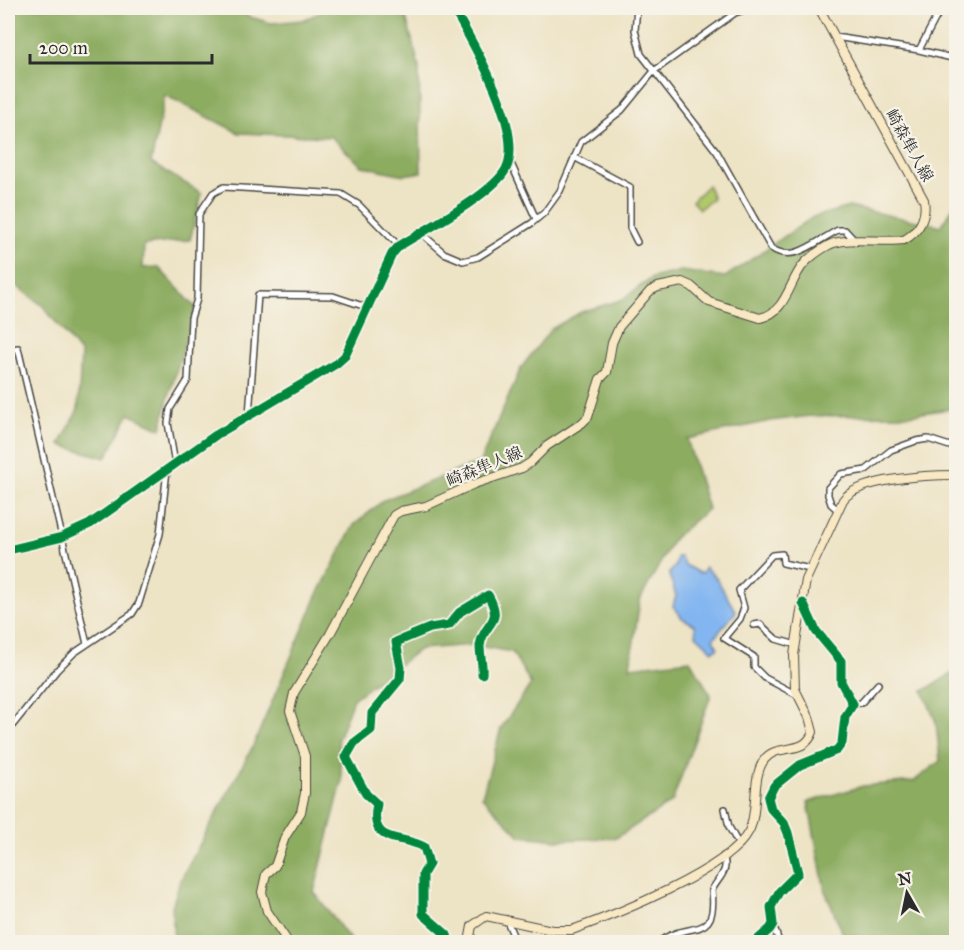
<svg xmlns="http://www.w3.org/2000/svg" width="964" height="950" viewBox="0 0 964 950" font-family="'IM FELL Great Primer','Noto Serif JP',serif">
	<rect width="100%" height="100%" fill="#f7f3e8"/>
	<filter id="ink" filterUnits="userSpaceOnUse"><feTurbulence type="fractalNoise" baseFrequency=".0167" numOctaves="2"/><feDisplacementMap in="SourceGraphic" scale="12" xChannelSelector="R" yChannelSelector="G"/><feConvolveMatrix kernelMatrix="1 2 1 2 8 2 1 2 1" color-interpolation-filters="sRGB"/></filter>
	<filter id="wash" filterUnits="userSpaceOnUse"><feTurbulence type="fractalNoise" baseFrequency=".008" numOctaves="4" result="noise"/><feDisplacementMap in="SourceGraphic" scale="24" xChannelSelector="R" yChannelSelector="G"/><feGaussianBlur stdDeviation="1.35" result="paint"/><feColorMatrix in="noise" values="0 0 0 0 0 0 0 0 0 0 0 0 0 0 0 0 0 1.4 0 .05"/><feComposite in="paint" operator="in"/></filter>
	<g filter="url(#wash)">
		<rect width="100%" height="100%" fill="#ede3c5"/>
		<path fill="#b0c76c" stroke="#6e794c" stroke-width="1.5" d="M708,185l5,14 -14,10 -7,-8z"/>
		<path fill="#8cac60" stroke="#5c6c46" stroke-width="1.5" d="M8,8h227l12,8 24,7 32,-3 28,-12 74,5 14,53 2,106 -17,3 -42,-9 -31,-29 -92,-4 -74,-38 -14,68 51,30 -12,47 -46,5 -1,23 15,-1 38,41 -28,91 -7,30 -32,-15 -23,44 -46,-13 18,-36 3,-55 -39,-49 -34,-25z
			M956,203v205l-48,7 -98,1 -40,5 -83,18 21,70 -34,29 -34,62 -10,67 60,-7 21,35 -39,107 -56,36 -58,2 -38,-4 -38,-39 19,-69 30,-44 -19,-32 -39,-7 -53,4 -67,50 -15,40 4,43 -28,110 38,50h-178l-2,-35 8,-26 73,-135 64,-150 37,-71 30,-25 96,-38 41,-94 30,-39 30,-17 40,-12 31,-22 29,-7 44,6 88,-60 36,-10 92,19z
			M956,671v271h-72l-2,-3 -39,-5 -18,-43 -17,-89 55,-16 51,-5 26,-20 -4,-39 -13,-31z"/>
		<path fill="#83b6f0" stroke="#57708e" stroke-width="1.5" d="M680,556l5,9 14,8h4l2,-6 11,11 20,34 -23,27 5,9 -5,3 -17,-16 -1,-10 -13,-7 -9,-12 3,-10 -7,-22 7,-9 1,-8z"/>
	</g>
	<g filter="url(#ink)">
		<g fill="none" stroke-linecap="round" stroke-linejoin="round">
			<defs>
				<path id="street" d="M637,8l-2,22 6,24 76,98 54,96c23,16 45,-7 67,-18h7l11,12
					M770,8l51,2
					M835,37l84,13 37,9
					M919,50l22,-42
					M574,157l56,30v41l7,14
					M509,159l27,60
					M421,233l23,20 19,8 15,-4 54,-34 12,-10 16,-22 21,-49 41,-32 32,-39 81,-58 15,-5
					M8,350l10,-2 69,296
					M249,415l9,-120 75,1 36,12
					M175,464l-7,-41 2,-14 18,-29 3,-62 6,-19 2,-85 14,-21 11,-6 117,7 18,11 40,41
					M839,511l-8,-7 -3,-9v-7l13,-14 25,-4 25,-20 25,-9 12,-2 28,9
					M8,550l54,-13 28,-13 126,-89 120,-71 9,-8 47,-102 7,-8c26,-16 94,-52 107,-77 19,-38 -34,-128 -53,-161
					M754,625l6,-1 16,15 20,6
					M797,695l-32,-17 -11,-11v-10l-30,-19 16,-19 4,-11 -5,-18 33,-35 10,-1 1,9 27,6
					M853,704l8,-1 17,-19
					M8,731l49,-61 17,-17 58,-39 7,-11 21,-69 7,-64
					M725,809l4,18 10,18
					M506,919l10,23
					M773,924l6,18
					M449,942l-2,-7 -24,-21v-40l6,-10 -5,-17c-23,-13 -56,-1 -47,-43l-11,-10 -20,-37 8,-14 17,-13 1,-17 28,-34 1,-11 -5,-26 34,-14 19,-3 11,-13 28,-17c17,30 -5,26 -8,51 0,10 3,18 2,28
					M659,942c29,-23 59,2 53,-52 6,-12 18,-19 11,-34
					M755,942l15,-13 3,-5 -2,-17 8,-15 19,-19 -10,-40 -4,-10 -13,-14 -3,-11 6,-12 26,-21 37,-15 5,-7 3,-26 8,-13 -12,-22v-21l-25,-30 -12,-26"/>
				<path id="secondary" d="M288,942l-21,-31 -5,-19 4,-18 9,-8 10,-29 16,-25 4,-19v-37l-15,-45 4,-18 36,-59 64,-119 7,-4 25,-5 48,-22 48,-16 8,-5 17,-17 35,-23 6,-6 12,-38 7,-7 5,-29 7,-16 31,-36 8,-4 24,-5 9,4 18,16 51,16c26,-5 29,-36 43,-53 6,-7 17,-15 26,-20 18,-9 53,-2 75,-5 15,-8 23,-23 20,-40l-105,-192
					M377,942l9,-2 14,2
					M469,942l3,-16 14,-10 66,14h20c42,-15 157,-60 177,-99 10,-21 2,-52 15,-71 13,-18 40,-3 49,-28l-4,-15 -14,-28 -1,-34 12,-75 37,-80c15,-22 87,-25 113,-25"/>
			</defs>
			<use href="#street" stroke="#484742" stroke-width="8"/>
			<use href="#secondary" stroke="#484742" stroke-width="10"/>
			<use href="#street" stroke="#fff" stroke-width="5"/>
			<use href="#secondary" stroke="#f8e8c3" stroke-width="8"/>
			<defs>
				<path id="cycleway" d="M8,550l54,-13 28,-13 126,-89 120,-71 9,-8 47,-102 7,-8c26,-16 94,-52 107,-77 19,-38 -34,-128 -53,-161
					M449,942l-2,-7 -24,-21v-40l6,-10 -5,-17c-23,-13 -56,-1 -47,-43l-11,-10 -20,-37 8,-14 17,-13 1,-17 28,-34 1,-11 -5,-26 34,-14 19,-3 11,-13 28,-17c17,30 -5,26 -8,51 0,10 3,18 2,28
					M755,942l15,-13 3,-5 -2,-17 8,-15 19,-19 -10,-40 -4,-10 -13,-14 -3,-11 6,-12 26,-21 37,-15 5,-7 3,-26 8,-13 -12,-22v-21l-25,-30 -13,-28"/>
			</defs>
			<use href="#cycleway" stroke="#f7f3e8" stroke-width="13"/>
			<use href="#cycleway" stroke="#00873e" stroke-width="9"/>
		</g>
	</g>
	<g text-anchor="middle" stroke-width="4.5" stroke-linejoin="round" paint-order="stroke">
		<g font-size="16" fill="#2b2b2b" stroke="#f7f3e8">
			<text transform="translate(910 145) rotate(61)" y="6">崎森隼人線</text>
			<text transform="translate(484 466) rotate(-22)" y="6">崎森隼人線</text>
		</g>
	</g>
	<rect width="964" height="950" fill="none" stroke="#f7f3e8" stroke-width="30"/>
	<g transform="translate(907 893) rotate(351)" stroke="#f7f3e8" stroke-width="4.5" paint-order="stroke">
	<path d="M0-4.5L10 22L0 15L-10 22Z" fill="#2b2b2b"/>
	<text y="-9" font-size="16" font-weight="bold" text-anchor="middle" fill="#2b2b2b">N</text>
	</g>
	<path d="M30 54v9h182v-9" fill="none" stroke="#2b2b2b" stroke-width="3"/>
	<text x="39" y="54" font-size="18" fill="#2b2b2b" stroke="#f7f3e8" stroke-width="4.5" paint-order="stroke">200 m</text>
</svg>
